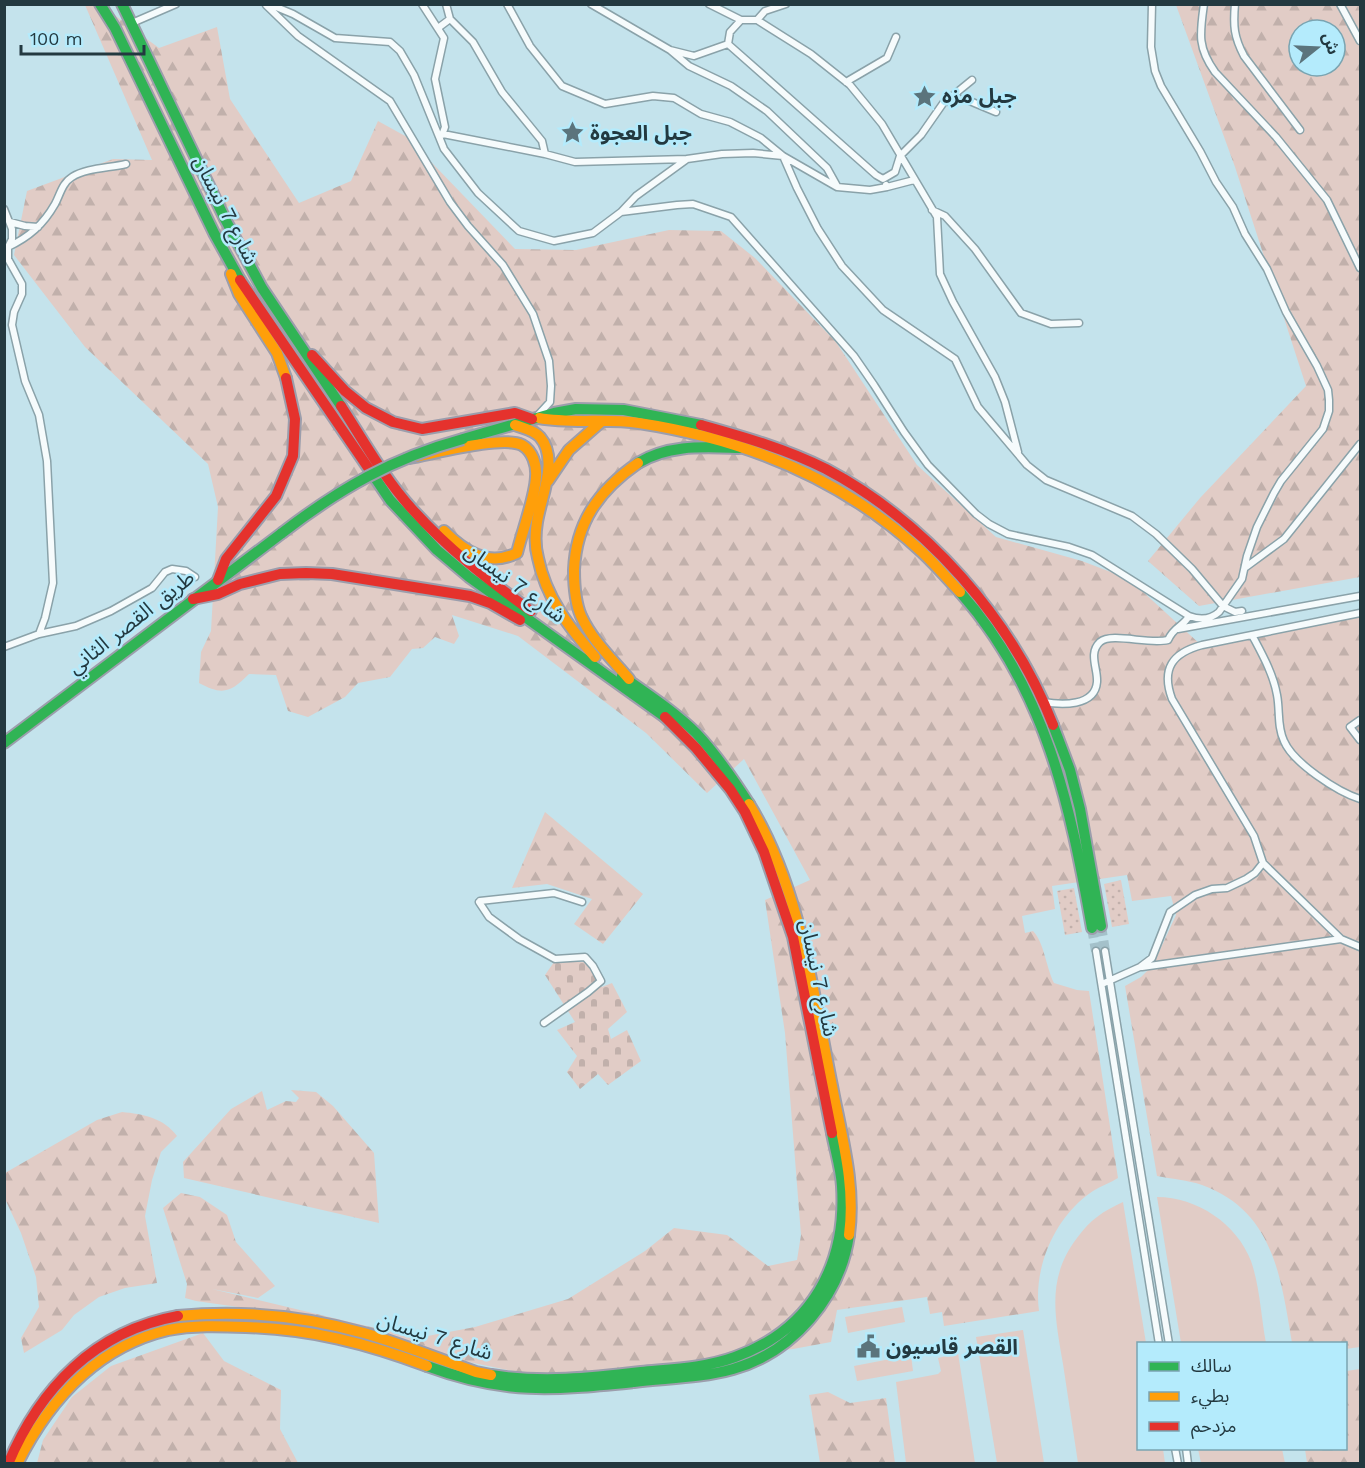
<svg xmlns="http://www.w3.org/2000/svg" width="1365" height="1468" viewBox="0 0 1365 1468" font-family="'Work Sans','Noto Sans Arabic',sans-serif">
	<defs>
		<pattern id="forest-firs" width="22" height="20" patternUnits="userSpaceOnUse" patternTransform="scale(1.5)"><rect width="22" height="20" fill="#e1ccc6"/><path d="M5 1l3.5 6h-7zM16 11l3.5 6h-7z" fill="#c1b0ab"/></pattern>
		<pattern id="cemetery-stones" width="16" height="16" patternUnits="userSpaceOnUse" patternTransform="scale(1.5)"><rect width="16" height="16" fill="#e1ccc6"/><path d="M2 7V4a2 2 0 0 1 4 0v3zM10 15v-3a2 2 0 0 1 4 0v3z" fill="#c1b0ab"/></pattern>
		<pattern id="park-dots" width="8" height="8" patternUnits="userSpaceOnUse" patternTransform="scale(1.5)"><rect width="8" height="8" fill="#e1ccc6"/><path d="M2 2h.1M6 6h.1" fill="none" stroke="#c1b0ab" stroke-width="1.8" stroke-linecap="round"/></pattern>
	</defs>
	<rect width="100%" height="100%" fill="#c4e3ec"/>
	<path fill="#e1ccc6" d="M1157,1197c40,0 80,27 94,64 9,26 10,56 15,82h-85z
		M1123,1202l23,141 -8,1v104l25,1 2,14h-87c-5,-33 -10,-66 -15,-99 -8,-48 -17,-85 14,-126 13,-18 26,-27 46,-36z
		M902,1307l3,15 -57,11 -3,-16z
		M1023,1330l21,133h-47l-21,-126z
		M956,1340l19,123h-69l-10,-81 42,-8 3,-3 -3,-13 12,-3 -2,-12z
		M911,1355l2,16 -56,10 -3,-15z
		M1198,1449h84l3,14h-84z"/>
	<path fill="url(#forest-firs)" fill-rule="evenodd" d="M85,5h16l58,43 58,-21 13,72 69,104 52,-22 27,-60 29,16 108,112 61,1 93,-20 52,1 34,27 81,84 81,123 79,72 86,24 47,18 72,66 159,-32v734l-14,2v-5l-54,-1c-11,-65 -18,-132 -90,-158 -14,-5 -31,-6 -45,-9l-32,-190 16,-9 12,-12 23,-50 -5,-19 -39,5 -5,-26 -75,11 3,23 -33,7 3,17 8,-2c11,11 13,36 21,52l23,7 12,1 29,187c-8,5 -17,8 -25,13 -38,25 -60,76 -54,120l-95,15 -2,-14 -12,2 -3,-17 -90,13 -6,32 -38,7 -149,18 -107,9 -112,-23 -83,-24 -90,-20 -56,-8 -11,-3 2,-14 -24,-76 18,-15 19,4 27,18 9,27 39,44 -17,12 -46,-9 205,49 58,-11 93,-28 77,-48 29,-23 53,7 41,31 29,-6 4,-25 -16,-202 -20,-133 45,-20 -66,-121 -37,34 -61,-60 -128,-97 -66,-21 7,21 -5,8 -19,-7 -12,11 -11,1 -22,28 -32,6 -13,14 -37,20 -20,-6 -12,-36 -27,-1c-18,18 -26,22 -50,9l2,-31 10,-21 7,-124 -10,-43 -123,-117 -71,-92 13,-64 86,-32 39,1z
		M1176,5h184v572l-161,29 -51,-45 52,-63 106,-112 -71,-219zM1299,30h36v36h-36z
		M545,812l98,82 -40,50 -29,-20 18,-25 -45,-15 -35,4z
		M291,1090l25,2 17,14 41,47 5,70 -195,-45 -1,-16 48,-53 31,-18 5,19 19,-9 10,1 3,-4z
		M122,1112c21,2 42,6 55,24l-16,16 -9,28 -7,36 12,67 -32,5 -26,9 -25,18 -12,15 -38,23 -3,-15 18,-31 -3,-30 -15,-44 -16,-34v-26l92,-53z
		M203,1333l21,28 57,29 -1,39 18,34h-261l6,-23 29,-43 39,-31z
		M1360,1369v94h-53l-2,-14 41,-1v-77z
		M828,1392l22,11 36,-5 9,65h-75l-11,-68z"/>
	<path fill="url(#cemetery-stones)" d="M554,962h32l16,25 10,-4 15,29 -19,17 3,10 16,-9 14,31 -33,24 -10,-11 -18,15 -13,-17 10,-16 -20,-26 18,-8 -30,-47z"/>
	<path fill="url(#park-dots)" d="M1121,880l8,44 -17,3 -8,-43z
		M1074,888l8,44 -17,3 -8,-44z"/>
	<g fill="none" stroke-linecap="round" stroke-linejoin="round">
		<path stroke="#a4c1ca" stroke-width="10" stroke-dasharray="10 5" stroke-linecap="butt" d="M1101,926l4,25
			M1092,928l4,23"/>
		<defs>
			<path id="street" d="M269,4l24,10 42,24 55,4 10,9 14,24 30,74 34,44 41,38 35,10 39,-8 28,-21 56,-7 16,-1 38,13 123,139 20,29 30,47 24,33 48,49 13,10 19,10 61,13 23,8 97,61c11,4 21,4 30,-4l23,-33 5,-23 10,-29 17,-34 7,-12 42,-52 6,-18v-11l-1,-10 -11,-24 -31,-54 -19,-43 -22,-35 -12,-27 -17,-25 -16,-31 -39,-65 -6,-15 -4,-24 1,-43
				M422,4l22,34 -9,41 10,48 -3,8
				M446,4l4,15
				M507,4l23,42 32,40 43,18 48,-8 21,2 27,16 29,8 31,16 22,18 54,31 33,3 17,-3
				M591,4l79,46 24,6 34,-12
				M709,4l32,16
				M1204,4c-4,29 -7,43 11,68l61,65 51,63 33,68
				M1235,4c-2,22 -1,33 9,52l56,74
				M1340,4l20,37
				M266,5l32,31 92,65 60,101 18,24 35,39 30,49 16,47 2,25 -1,16 -12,13
				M757,20l8,-9 21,-7
				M132,23l44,-19
				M438,28l12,-9 23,23 29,50 40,49 3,13
				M670,50l19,16 42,20 36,25 60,57 10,18
				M846,82l41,-24 9,-21
				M945,102l27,-22
				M996,112l-31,-13 -21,3 -23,33 -21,21 -5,16 -12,7 -7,-4 -148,-131 2,-12 11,-12h16l54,34 39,31 32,39 55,93 3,57 13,28 42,75 10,25 13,50
				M443,134l102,20 30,8 112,-3
				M886,185l1,2 27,-7
				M4,209l8,20v10l-4,8v12l14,25v10l-8,18 -2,13 13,56 14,34 8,46 6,122 -8,35 -6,16
				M932,210l13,6 30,33 46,64 30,11 28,-1
				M621,212l15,-16 51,-37 35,-5 31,-1 30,3 14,32 21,41 24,37 41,44 72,49 23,48 49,58 19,15 86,36 24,18 36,35 31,37 12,6 7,-1
				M10,222l15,4 13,1
				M8,247c21,-10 35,-22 47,-43 5,-9 7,-21 17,-27 14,-9 37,-9 54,-13
				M1246,567l38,-28 76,-95
				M1178,629l182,-33
				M1252,635c10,19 21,38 25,60 3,15 0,32 7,46 9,22 54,51 76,58
				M4,647l35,-13 37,-8 35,-15 41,-23 13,-16 7,-3 14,2 9,6
				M1043,702c18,3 52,5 54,-20 1,-13 -9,-29 3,-40 12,-10 49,3 68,-2 6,-14 15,-13 21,-24
				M1360,720l-10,7 10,13
				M1263,863l78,76 19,8
				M480,901l74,-8 28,9
				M479,902l10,15 30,22 36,20 30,-2 8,9 8,15 -13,11 -44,31
				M1096,951l63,393
				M1105,951l64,393
				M1142,967l199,-28
				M1102,984l38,-17 12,-9 18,-46 25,-17 17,-6 15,-1 19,-9 9,-6 8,-10 -9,-27 -82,-137c-11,-30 0,-46 30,-54l158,-32
				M1175,1448l3,16
				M1186,1448l2,16"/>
			<path id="fast" d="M100,4l15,24 99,205 26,47
				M122,4l103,215 37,69 79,118
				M463,439l91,-26 22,-4 48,1 77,15
				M638,463c31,-19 66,-16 101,-15
				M369,469l21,31 47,50 32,27 196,140
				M960,592c86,97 110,212 132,336
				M622,676c25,18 52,35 74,57 20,21 37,46 53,71
				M1053,725l17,45 10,39 21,117
				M4,743l278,-210
				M427,1366c78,29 126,24 207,16 33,-4 67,-4 99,-13 61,-17 107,-73 116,-134
				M491,1375c50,8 100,3 150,-3 31,-3 64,-4 94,-15 76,-27 112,-92 107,-171 -1,-18 -7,-36 -10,-53"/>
			<path id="slow" d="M231,274l8,20 38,59 9,25
				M539,418c33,6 67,0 100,5 105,16 204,56 283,129 13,12 25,26 38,40
				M515,425c8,3 19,5 25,12 19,22 1,60 -3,85 -2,12 -2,25 1,36 8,40 31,69 57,99
				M409,458c24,-4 93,-23 113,-13 11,6 15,21 14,32 -1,21 -14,55 -19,76 -29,14 -52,-1 -73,-22
				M548,481l21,-31 33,-29
				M629,679c-17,-20 -37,-39 -48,-63 -6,-14 -7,-30 -7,-46 2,-48 25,-80 64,-107
				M749,804c51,83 64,188 83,282 9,49 24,98 17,149
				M178,1316c62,-6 126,0 186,17 38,11 75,26 112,39l15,3
				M17,1464c32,-64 79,-117 151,-134 25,-5 52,-4 78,-3 65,2 120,16 181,39"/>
			<path id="jam" d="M240,280l129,189
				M312,355l33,36 21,17 27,14 29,7 93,-16 17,6
				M341,406c22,34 43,72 71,103 35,39 76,71 119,102
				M701,425c43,12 85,24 125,44 100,53 186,150 227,256
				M218,580l8,-21 50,-63 17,-40 2,-37 -9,-41
				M193,599l25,-5 22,-10 40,-10 26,-1 26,1 138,22 20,7 30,17
				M665,717l31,31 34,41 15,23 19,40 29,85 39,196
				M8,1464c32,-76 87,-133 170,-148"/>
		</defs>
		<use href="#street" stroke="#8aa2a9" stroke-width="9"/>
		<use href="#fast" stroke="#9c9eac" stroke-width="14"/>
		<use href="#slow" stroke="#9c9eac" stroke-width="14"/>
		<use href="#jam" stroke="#9c9eac" stroke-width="14"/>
		<use href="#street" stroke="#f6fbfc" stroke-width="6"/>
		<use href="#fast" stroke="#30b455" stroke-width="10"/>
		<use href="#slow" stroke="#ff9f0a" stroke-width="10"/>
		<use href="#jam" stroke="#e5322d" stroke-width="10"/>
		<defs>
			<path id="fast-bridge" d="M282,533c57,-44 111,-75 181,-94"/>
		</defs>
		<use href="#fast-bridge" stroke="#9c9eac" stroke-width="14" stroke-linecap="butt"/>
		<use href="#fast-bridge" stroke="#30b455" stroke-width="10"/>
	</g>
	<defs>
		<symbol id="sight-bare" viewBox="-9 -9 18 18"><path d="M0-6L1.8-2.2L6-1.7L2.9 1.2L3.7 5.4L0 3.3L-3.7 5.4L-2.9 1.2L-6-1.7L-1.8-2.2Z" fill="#5b747c" stroke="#b4ebfc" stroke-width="2.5" paint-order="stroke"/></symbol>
		<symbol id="civic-bare" viewBox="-9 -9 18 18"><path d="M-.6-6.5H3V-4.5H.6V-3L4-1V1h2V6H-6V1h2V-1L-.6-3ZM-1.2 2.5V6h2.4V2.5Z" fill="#5b747c" stroke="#b4ebfc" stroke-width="2.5" paint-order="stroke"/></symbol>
	</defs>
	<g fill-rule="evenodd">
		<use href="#sight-bare" x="908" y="80" width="33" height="33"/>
		<use href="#sight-bare" x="556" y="116" width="33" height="33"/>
		<use href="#civic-bare" x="852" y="1330" width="33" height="33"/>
	</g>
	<g text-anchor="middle" stroke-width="5" stroke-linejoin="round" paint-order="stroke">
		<g font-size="21" font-weight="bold" fill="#233940" stroke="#b4ebfc" text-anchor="start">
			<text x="942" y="103">جبل مزه</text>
			<text x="590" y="140">جبل العجوة</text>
			<text x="886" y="1354">القصر قاسيون</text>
		</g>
		<g font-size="21" fill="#233940" stroke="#b4ebfc">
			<text transform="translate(226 210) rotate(63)" y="7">شارع 7 نيسان</text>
			<text transform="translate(515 583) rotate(36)" y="7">شارع 7 نيسان</text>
			<text transform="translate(131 622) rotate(-38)" y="7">طريق القصر الثاني</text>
			<text transform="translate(819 978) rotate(78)" y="7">شارع 7 نيسان</text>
			<text transform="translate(435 1336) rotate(17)" y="7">شارع 7 نيسان</text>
		</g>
	</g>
	<rect width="1365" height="1468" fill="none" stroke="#233940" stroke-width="12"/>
	<rect x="1137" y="1342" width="210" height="108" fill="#b4ebfc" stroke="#7aa4b1" stroke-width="1.5"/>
	<rect x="1149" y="1362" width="30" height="9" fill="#30b455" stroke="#7aa4b1" stroke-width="1.5"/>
	<text x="1191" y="1372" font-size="18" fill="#233940">سالك</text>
	<rect x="1149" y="1392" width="30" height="9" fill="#ff9f0a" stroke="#7aa4b1" stroke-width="1.5"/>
	<text x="1191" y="1402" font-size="18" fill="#233940">بطيء</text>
	<rect x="1149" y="1422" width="30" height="9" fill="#e5322d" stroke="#7aa4b1" stroke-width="1.5"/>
	<text x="1191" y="1432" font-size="18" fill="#233940">مزدحم</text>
	<g transform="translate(1317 48) rotate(72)"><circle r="28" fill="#b4ebfc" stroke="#7aa4b1" stroke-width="1.5"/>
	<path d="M0-4.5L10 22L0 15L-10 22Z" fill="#5b747c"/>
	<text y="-9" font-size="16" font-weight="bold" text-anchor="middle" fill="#233940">ش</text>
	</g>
	<path d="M21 45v9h123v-9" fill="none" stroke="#233940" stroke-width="3"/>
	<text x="30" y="45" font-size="18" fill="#233940" stroke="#b4ebfc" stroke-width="4.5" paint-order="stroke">100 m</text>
</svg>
